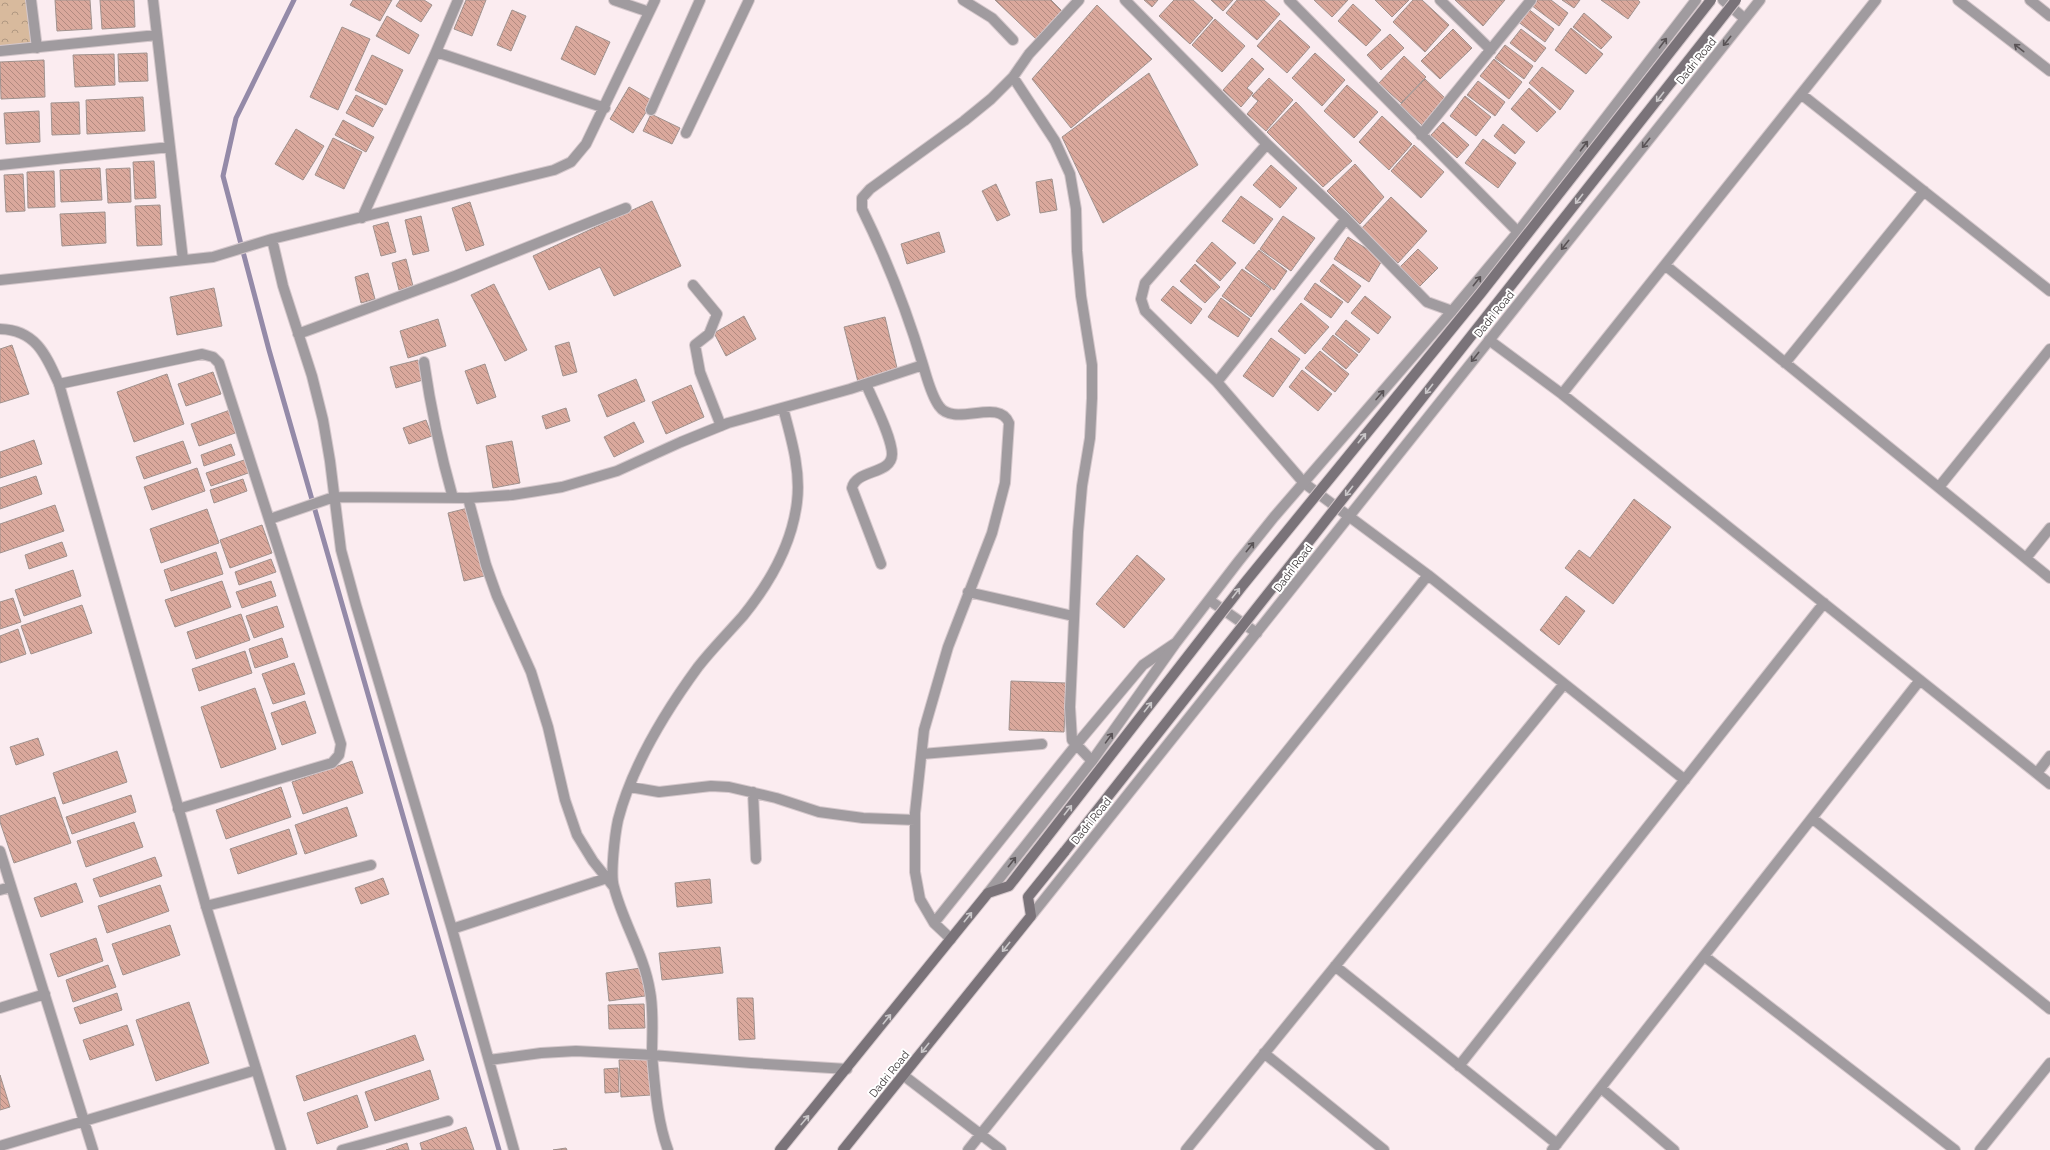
<svg xmlns="http://www.w3.org/2000/svg" width="2050" height="1150" viewBox="0 0 2050 1150" font-family="Raleway,sans-serif">
	<defs>
		<pattern id="park-crowns" width="20" height="18" patternUnits="userSpaceOnUse"><rect width="20" height="18" fill="#d8ba9d"/><path d="M2 6a3 3 0 1 1 6 0M12 15a3 3 0 1 1 6 0" fill="none" stroke="#b09881"/></pattern>
		<pattern id="building-back-hatch" width="6" height="6" patternUnits="userSpaceOnUse"><rect width="6" height="6" fill="#daa89c"/><path d="M-1 5l2 2M0 0l6 6M5-1l2 2" fill="none" stroke="#b28a80"/></pattern>
	</defs>
	<rect width="100%" height="100%" fill="#fbecf0"/>
	<path fill="url(#park-crowns)" d="M0,0h27l5,44 -32,3z"/>
	<g fill="none" stroke-linecap="round" stroke-linejoin="round">
		<path stroke="#948aa8" stroke-width="5" d="M294,0l-58,118 -13,58 46,174 230,800"/>
	</g>
	<path fill="url(#building-back-hatch)" stroke="#a0928e" d="M55,0h35l2,29 -35,2z
		M100,0h34l1,27 -33,2z
		M353,0h39l-12,21 -30,-16z
		M400,0h24l8,5 -11,17 -25,-16z
		M466,0h20l-14,36 -18,-7z
		M995,0h56l11,11 -26,28z
		M1144,0h14l-6,7z
		M1174,0h19l20,18 -23,26 -31,-28z
		M1211,0h22l-10,11z
		M1237,0h27l16,14 -23,26 -31,-27z
		M1314,0h34l-16,17z
		M1375,0h34l-17,17z
		M1413,0h9l27,25 -24,27 -32,-30z
		M1455,0h50l-22,26z
		M1535,0h16l17,13 -9,13 -28,-21z
		M1562,0h18l-6,8z
		M1601,0h37l2,2 -12,17z
		M1353,4l28,26 -15,16 -28,-25z
		M1097,5l55,54 -81,69 -39,-49z
		M1527,8l27,21 -9,13 -28,-21z
		M512,10l14,6 -15,35 -14,-6z
		M1584,13l28,24 -11,12 -28,-22z
		M387,16l32,19 -10,19 -33,-18z
		M1215,19l30,27 -23,26 -30,-27z
		M1280,20l30,27 -23,26 -30,-27z
		M576,26l34,16 -15,33 -34,-16z
		M342,27l28,12 -32,71 -28,-13z
		M1571,28l32,26 -17,20 -31,-24z
		M1453,29l19,19 -32,31 -19,-18z
		M1521,29l25,19 -11,14 -25,-19z
		M1390,34l14,14 -23,22 -14,-15z
		M1505,45l28,21 -9,13 -29,-21z
		M147,53l1,28 -29,1 -1,-28z
		M1315,53l30,27 -23,26 -30,-28z
		M114,54l1,31 -40,2 -2,-32z
		M372,55l31,15 -17,35 -31,-15z
		M1404,56l22,21 -25,26 -22,-20z
		M1252,58l12,11 -17,19 6,5 -12,14 -18,-17z
		M1494,59l28,23 -13,17 -29,-23z
		M44,60l1,37 -44,2 -1,-37z
		M1542,67l32,24 -14,19 -31,-27z
		M1149,73l49,92 -95,58 -41,-86z
		M1269,78l24,22 -27,31 -19,-17 11,-13 -6,-5z
		M1425,79l21,20 -24,26 -22,-20z
		M1478,81l27,21 -10,14 -28,-21z
		M1347,85l31,27 -24,26 -30,-27z
		M629,87l24,14 -20,32 -23,-14z
		M1529,88l27,24 -19,20 -26,-23z
		M356,95l27,14 -10,18 -27,-14z
		M1465,96l26,21 -15,19 -26,-20z
		M143,97l2,34 -58,3 -1,-34z
		M79,102l1,32 -28,1 -1,-32z
		M1296,102l56,59 -29,26 -56,-55z
		M39,111l1,31 -34,2 -2,-31z
		M651,114l29,14 -8,16 -29,-13z
		M1382,116l30,28 -23,26 -30,-28z
		M343,120l31,17 -8,15 -31,-17z
		M1443,122l26,23 -12,13 -26,-23z
		M1503,124l22,18 -10,12 -21,-18z
		M296,129l28,17 -21,34 -28,-16z
		M333,138l29,14 -18,37 -29,-14z
		M1483,139l33,24 -18,25 -33,-25z
		M1414,145l30,27 -23,26 -30,-27z
		M154,161l2,37 -21,1 -2,-37z
		M1355,164l29,33 -24,27 -33,-33z
		M1271,165l26,23 -17,20 -27,-23z
		M100,168l2,32 -41,2 -1,-32z
		M130,168l1,34 -23,1 -2,-34z
		M54,171l1,36 -27,1 -1,-36z
		M23,174l2,37 -19,1 -2,-37z
		M1052,179l5,31 -17,3 -4,-31z
		M996,184l14,31 -13,6 -15,-30z
		M1241,196l32,23 -19,25 -32,-23z
		M1391,197l36,34 -29,32 -37,-34z
		M652,201l29,65 -67,30 -14,-29 -51,23 -16,-34z
		M470,202l14,43 -18,6 -14,-43z
		M160,205l2,40 -25,1 -2,-40z
		M105,212l1,31 -44,3 -2,-32z
		M421,216l8,35 -16,4 -8,-35z
		M1283,216l32,22 -24,33 -31,-22z
		M388,222l8,30 -15,4 -8,-30z
		M939,232l6,20 -38,12 -6,-20z
		M1348,237l35,22 -14,23 -35,-23z
		M1212,242l24,21 -16,18 -24,-20z
		M1418,249l20,19 -21,21 -20,-19z
		M1259,250l28,21 -13,19 -29,-22z
		M406,259l7,27 -14,4 -7,-27z
		M1195,264l25,23 -15,16 -25,-22z
		M1333,264l28,22 -13,17 -28,-22z
		M1242,269l29,20 -20,28 -29,-21z
		M368,273l7,26 -14,4 -6,-26z
		M1315,283l28,19 -12,16 -27,-19z
		M494,284l33,66 -22,11 -34,-66z
		M1173,286l29,23 -11,15 -30,-24z
		M214,288l8,38 -45,9 -7,-38z
		M1365,296l26,21 -13,17 -27,-21z
		M1221,298l29,21 -12,18 -30,-20z
		M1301,303l28,24 -24,27 -27,-23z
		M744,316l12,23 -30,17 -12,-23z
		M885,317l13,55 -40,10 -14,-55z
		M438,319l8,27 -38,12 -8,-27z
		M1346,320l24,19 -11,14 -24,-19z
		M1333,335l25,20 -12,14 -24,-20z
		M1271,338l29,21 -27,38 -30,-21z
		M569,342l8,30 -14,4 -8,-30z
		M12,345l17,49 -29,9v-54z
		M1320,351l29,23 -14,18 -30,-24z
		M418,360l5,20 -27,8 -6,-21z
		M485,364l11,33 -19,7 -12,-33z
		M1302,370l30,24 -14,17 -29,-24z
		M213,372l8,22 -35,12 -8,-22z
		M167,374l17,50 -50,18 -17,-50z
		M636,379l9,22 -38,16 -9,-22z
		M691,385l13,32 -38,17 -14,-32z
		M566,408l4,13 -24,8 -4,-13z
		M230,410l8,22 -39,14 -8,-22z
		M426,420l6,16 -23,8 -6,-16z
		M634,422l10,20 -30,15 -10,-20z
		M34,440l8,24 -42,14v-26z
		M183,441l8,22 -47,16 -8,-22z
		M512,441l8,42 -27,5 -7,-42z
		M231,444l4,11 -31,11 -3,-11z
		M247,459l4,13 -40,14 -5,-13z
		M197,468l8,23 -53,19 -8,-23z
		M36,476l6,18 -42,15v-21z
		M243,479l4,12 -33,12 -4,-13z
		M1634,499l37,28 -58,77 -48,-36 14,-18 11,8z
		M55,505l9,26 -64,22v-29z
		M468,508l16,68 -20,5 -16,-68z
		M207,509l12,34 -58,20 -11,-34z
		M262,525l10,28 -42,15 -10,-28z
		M62,542l5,14 -38,13 -4,-14z
		M216,552l7,22 -52,17 -7,-21z
		M1137,555l28,24 -41,49 -28,-24z
		M271,559l5,13 -37,13 -4,-13z
		M73,570l8,26 -57,20 -9,-26z
		M222,581l9,26 -56,20 -10,-27z
		M271,581l5,15 -34,12 -6,-16z
		M1566,596l19,15 -26,34 -19,-15z
		M13,598l8,24 -21,7v-27z
		M82,605l10,28 -61,21 -10,-28z
		M277,606l7,21 -30,11 -8,-22z
		M241,614l9,26 -54,19 -9,-27z
		M18,629l8,25 -26,9v-27z
		M282,638l6,19 -33,11 -6,-19z
		M245,651l7,22 -53,18 -7,-22z
		M294,663l11,31 -32,10 -11,-30z
		M1011,681l55,2 -2,49 -55,-2z
		M255,688l21,61 -55,19 -20,-61z
		M305,701l11,32 -34,12 -11,-32z
		M38,738l6,17 -28,10 -6,-18z
		M117,751l10,31 -64,22 -10,-31z
		M352,761l11,32 -60,21 -11,-32z
		M281,787l10,30 -65,22 -10,-29z
		M131,795l5,17 -64,22 -6,-17z
		M55,797l16,46 -57,20 -14,-41v-6z
		M347,807l10,29 -52,18 -10,-29z
		M134,822l9,25 -57,20 -9,-26z
		M289,829l8,25 -59,20 -8,-25z
		M155,857l7,19 -62,21 -7,-18z
		M383,878l6,16 -28,10 -6,-16z
		M710,879l2,24 -35,4 -2,-24z
		M76,883l7,19 -42,15 -7,-19z
		M160,885l9,26 -62,22 -9,-27z
		M170,925l10,30 -57,20 -11,-31z
		M96,938l7,23 -45,16 -8,-23z
		M720,947l3,26 -61,7 -3,-27z
		M108,965l8,22 -43,15 -7,-22z
		M641,968l4,28 -36,5 -3,-28z
		M117,993l5,17 -42,14 -6,-16z
		M737,998h16l2,41 -16,1z
		M189,1002l20,61 -53,18 -20,-61z
		M644,1004l1,24 -36,1 -1,-24z
		M127,1025l7,20 -44,15 -7,-20z
		M415,1035l9,25 -120,41 -8,-25z
		M649,1059l2,36 -30,2 -2,-37z
		M618,1068l1,24 -14,1 -1,-24z
		M430,1070l9,29 -64,22 -10,-29z
		M0,1075l10,32 -10,3z
		M357,1095l11,32 -51,17 -10,-31z
		M466,1127l8,23h-52l-2,-7z
		M407,1143l2,7h-23z
		M566,1148l1,2h-14z"/>
	<g fill="none" stroke-linecap="round" stroke-linejoin="round">
		<defs>
			<path id="minor" d="M31,0l6,48
				M153,0l30,260
				M614,0l35,12
				M963,0l29,18 21,22
				M1125,0l142,144 79,75 81,83 25,9
				M1289,0l229,232
				M1440,0l51,50
				M0,51l157,-16
				M436,52l22,-52
				M1013,77l42,64 15,33 6,35 1,42 4,45 11,69v33l-2,40 -8,48 -4,46 -8,175 2,33 20,21
				M1801,94l249,197
				M651,110l49,-110
				M686,133l63,-133
				M1421,135l110,-135
				M1267,144l-122,139 -4,16 4,12 72,71 129,-163
				M0,165l170,-18
				M362,218l74,-166 169,56
				M272,239l11,47 29,90 11,44 7,41 11,89 15,55 96,324 62,221
				M1665,265l385,313
				M0,280l213,-23 59,-18 282,-69 17,-8 15,-18 69,-144
				M693,285l24,29 -8,20 -14,11 5,27 21,54
				M298,334l157,-58 171,-68
				M1489,340l73,54 488,390
				M424,362c7,48 16,90 29,136
				M1785,363l139,-172
				M923,365c-16,-54 -36,-105 -61,-156v-11l8,-9 94,-68 27,-22 22,-22 16,-23 50,-54
				M1217,382l87,101 124,92 257,205
				M59,384l143,-30 11,3 6,6 122,381 -2,11 -7,8 -154,46
				M866,384c7,17 26,53 26,70 0,21 -36,15 -40,34l29,76
				M1562,394l314,-394
				M783,408c8,30 18,62 14,94 -5,42 -28,82 -54,114 -15,17 -31,33 -45,51 -33,45 -66,99 -80,153 -3,14 -8,55 -4,67 9,36 30,67 36,104 4,21 2,43 2,64l99,8 96,6
				M1939,487l111,-138
				M468,498l18,67 11,31 34,76 17,55 17,73 12,35 16,26 20,25
				M270,519l64,-22 134,1 44,-3 50,-8 55,-16 64,-29 47,-19 122,-34 73,-24c4,13 8,30 16,41 15,22 60,-9 70,17l-4,60 -13,50 -44,114 -24,83 -9,83v59l5,27 14,24 17,16
				M2026,558l24,-30
				M968,592l105,24
				M922,754l120,-10
				M2037,773l13,-17
				M630,787l29,5 52,-6 18,1 47,11 43,14 44,6 52,2
				M753,792l3,67
				M1812,818l238,191
				M0,851l93,299
				M0,890l11,-3
				M206,906l165,-41
				M934,923l142,-178 67,-80 31,-21
				M452,929l155,-51
				M1704,956l251,194
				M1335,966l222,178
				M0,1008l45,-14
				M1264,1053l120,97
				M489,1060l52,-7 35,-2 76,4c3,31 5,65 16,95
				M1459,1066l365,-463
				M903,1075l98,75
				M1601,1088l73,62
				M0,1146l256,-76
				M342,1150l106,-29
				M968,1150l460,-575
				M1186,1150l378,-466
				M1552,1150l368,-470
				M1980,1150l70,-87"/>
			<path id="tertiary" d="M1723,0l22,19
				M1958,0l92,71
				M2030,0l20,16
				M0,329c36,1 46,26 59,55l147,522 75,244
				M1209,600l48,33
				M988,893l104,-132 83,-117 63,-82 36,-45 178,-206 66,-79 178,-232
				M1031,916l729,-916"/>
			<path id="secondary" d="M780,1150l208,-257 21,-7 35,-45
				M843,1150l188,-234 -3,-19 37,-46"/>
		</defs>
		<use href="#minor" stroke="#d4c7cb" stroke-width="12"/>
		<use href="#tertiary" stroke="#d4c7cb" stroke-width="12"/>
		<use href="#secondary" stroke="#d4c7cb" stroke-width="12"/>
		<use href="#minor" stroke="#a09b9f" stroke-width="10"/>
		<use href="#tertiary" stroke="#a09b9f" stroke-width="10"/>
		<use href="#secondary" stroke="#7a7379" stroke-width="10"/>
		<defs>
			<path id="secondary-bridge" d="M1044,841l199,-256 238,-292 230,-293
				M1065,851l671,-851"/>
		</defs>
		<use href="#secondary-bridge" stroke="#d4c7cb" stroke-width="12" stroke-linecap="butt"/>
		<use href="#secondary-bridge" stroke="#7a7379" stroke-width="10"/>
	</g>
	<defs><path id="oneway-shaft" d="M-6 0H5M1.5-3L5.5 0L1.5 3" fill="none" stroke-width="1.6" stroke-linecap="round" stroke-linejoin="round"/></defs>
	<g stroke="#595356">
		<use href="#oneway-shaft" transform="translate(1727 41) rotate(129)"/>
		<use href="#oneway-shaft" transform="translate(1663 43) rotate(-53)"/>
		<use href="#oneway-shaft" transform="translate(2019 48) rotate(-142)"/>
		<use href="#oneway-shaft" transform="translate(1646 143) rotate(129)"/>
		<use href="#oneway-shaft" transform="translate(1584 146) rotate(-53)"/>
		<use href="#oneway-shaft" transform="translate(1565 245) rotate(129)"/>
		<use href="#oneway-shaft" transform="translate(1477 281) rotate(-51)"/>
		<use href="#oneway-shaft" transform="translate(1475 357) rotate(129)"/>
		<use href="#oneway-shaft" transform="translate(1380 395) rotate(-49)"/>
		<use href="#oneway-shaft" transform="translate(1250 547) rotate(-51)"/>
		<use href="#oneway-shaft" transform="translate(1109 738) rotate(-54)"/>
		<use href="#oneway-shaft" transform="translate(1012 862) rotate(-52)"/>
	</g>
	<g stroke="#cac7c9">
		<use href="#oneway-shaft" transform="translate(1660 97) rotate(128)"/>
		<use href="#oneway-shaft" transform="translate(1579 199) rotate(128)"/>
		<use href="#oneway-shaft" transform="translate(1429 389) rotate(128)"/>
		<use href="#oneway-shaft" transform="translate(1362 438) rotate(-51)"/>
		<use href="#oneway-shaft" transform="translate(1349 491) rotate(128)"/>
		<use href="#oneway-shaft" transform="translate(1236 593) rotate(-52)"/>
		<use href="#oneway-shaft" transform="translate(1148 707) rotate(-52)"/>
		<use href="#oneway-shaft" transform="translate(1068 810) rotate(-52)"/>
		<use href="#oneway-shaft" transform="translate(968 917) rotate(-51)"/>
		<use href="#oneway-shaft" transform="translate(1006 947) rotate(129)"/>
		<use href="#oneway-shaft" transform="translate(887 1019) rotate(-51)"/>
		<use href="#oneway-shaft" transform="translate(925 1048) rotate(129)"/>
		<use href="#oneway-shaft" transform="translate(805 1120) rotate(-50)"/>
	</g>
	<g text-anchor="middle" stroke-width="4" stroke-linejoin="round" paint-order="stroke">
		<g font-size="11" fill="#3a3436" stroke="#fff">
			<text transform="translate(1696 61) rotate(-51)" y="4">Dadri Road</text>
			<text transform="translate(1494 314) rotate(-51)" y="4">Dadri Road</text>
			<text transform="translate(1293 568) rotate(-53)" y="4">Dadri Road</text>
			<text transform="translate(1091 821) rotate(-51)" y="4">Dadri Road</text>
			<text transform="translate(889 1074) rotate(-51)" y="4">Dadri Road</text>
		</g>
	</g>
</svg>
